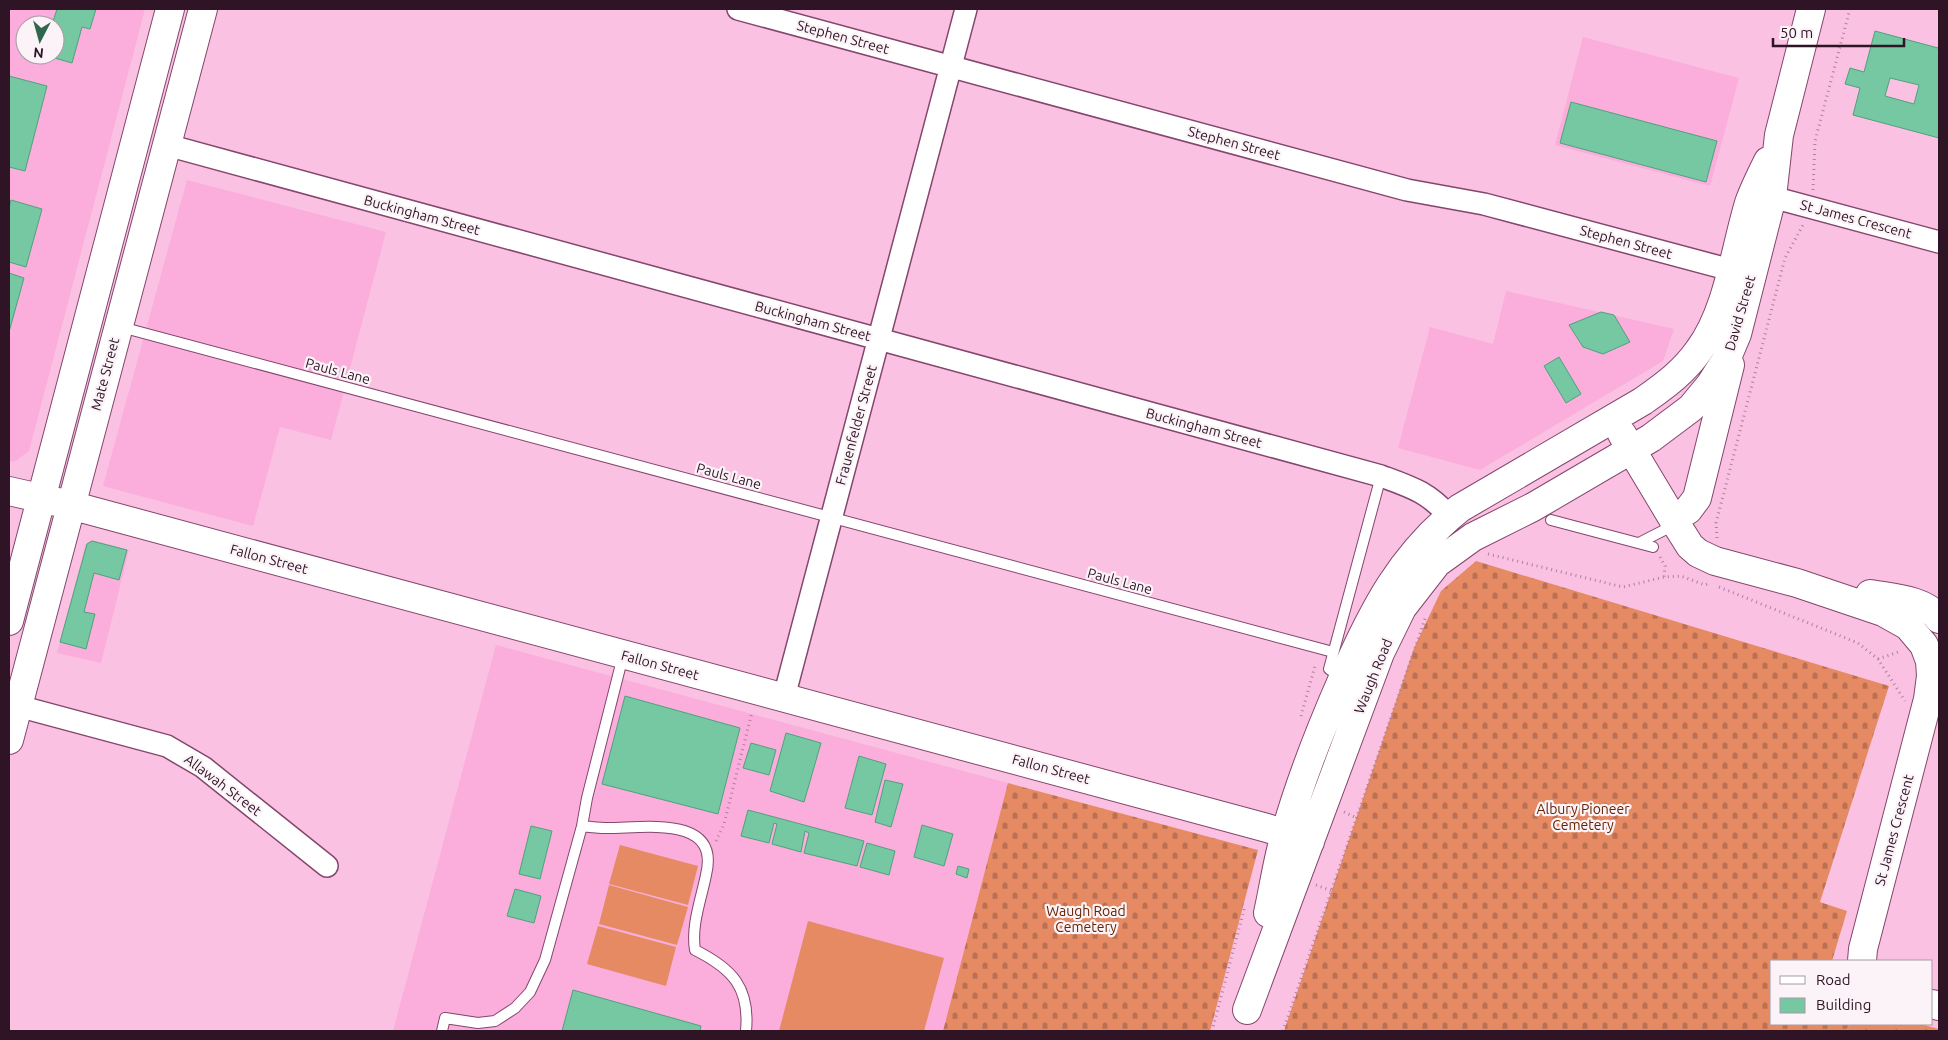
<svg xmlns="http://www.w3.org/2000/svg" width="1948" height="1040" viewBox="0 0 1948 1040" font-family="Ubuntu,sans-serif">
	<defs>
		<pattern id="cemetery-stones" width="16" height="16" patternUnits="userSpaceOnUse" patternTransform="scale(1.25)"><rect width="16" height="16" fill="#e68a64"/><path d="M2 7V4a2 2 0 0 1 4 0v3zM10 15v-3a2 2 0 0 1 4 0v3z" fill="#bb7052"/></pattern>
		<pattern id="park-tufts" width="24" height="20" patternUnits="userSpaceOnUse" patternTransform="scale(1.25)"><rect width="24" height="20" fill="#e68a64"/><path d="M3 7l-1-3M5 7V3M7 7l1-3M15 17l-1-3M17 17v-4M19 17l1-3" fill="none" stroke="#bb7052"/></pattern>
	</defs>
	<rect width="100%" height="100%" fill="#fac1e2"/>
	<path fill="#fbaddc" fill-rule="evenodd" d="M9,9h136l-116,442 -15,11 -5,-2zM25,25h30v30h-30z
		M1583,37l156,41 -29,108 -155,-41z
		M187,180l199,52 -55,208 -51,-13 -27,99 -150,-40z
		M1506,291l168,38 -11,32 -183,109 -82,-22 32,-121 63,17z
		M92,540l37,10 -28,113 -44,-10 29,-110z
		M496,645l512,138 -65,248h-550z"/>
	<path fill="url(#cemetery-stones)" d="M1476,561l413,125 -69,216 27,9 -15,50h-60v63h77l-2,7h-563l130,-383 27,-57z
		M1008,783l250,67 -48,181h-267z"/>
	<path fill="url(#park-tufts)" d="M1849,1024h71l19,5v2h-92z"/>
	<path fill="#e68a64" d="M620,845l78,21 -10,39 -79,-21z
		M609,885l79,22 -11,38 -78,-21z
		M808,921l136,37 -20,73h-145z
		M598,926l78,21 -10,39 -79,-22z"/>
	<path fill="#76c8a2" stroke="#4fa17d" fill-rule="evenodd" d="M57,9h39l-6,20 -8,-2 -10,36 -28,-8h11v-30h-3z
		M1875,31l63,17 1,-5v95l-86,-23 7,-27 -15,-4 5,-16 14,4zM1890,78l29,7 -5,19 -29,-8z
		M9,76l38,10 -22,85 -16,-4z
		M1571,102l146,39 -11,41 -146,-39z
		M11,200l31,9 -16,58 -17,-5v-54z
		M9,273l15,5 -15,54z
		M1601,312l13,3 16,27 -27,12 -20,-7 -14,-22z
		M1559,357l22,37 -15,9 -22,-37z
		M92,541l35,9 -8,30 -25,-7 -10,39 11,2 -9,35 -26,-7 27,-98z
		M625,696l115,32 -22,86 -116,-30z
		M786,733l35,10 -17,59 -34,-11z
		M751,743l25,7 -7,25 -26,-7z
		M859,756l27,8 -14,51 -27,-7z
		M885,780l18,4 -12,43 -16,-5z
		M748,810l116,31 -7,25 -53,-13 5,-20 -4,-2 -4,21 -29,-8 5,-20 -3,-1 -5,20 -28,-7z
		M922,825l31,9 -9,32 -30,-9z
		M531,826l21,5 -12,48 -21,-5z
		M867,843l28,8 -6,24 -29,-8z
		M958,866l11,3 -2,9 -11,-4z
		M515,889l26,7 -7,27 -27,-7z
		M573,990l128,36 -1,5h-138z"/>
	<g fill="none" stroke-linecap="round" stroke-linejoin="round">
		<defs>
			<path id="lane" d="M121,327l1212,325
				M1551,520l102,27
				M1639,543l37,-19
				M1342,678l-13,-9 52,-193
				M582,826c8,1 16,2 23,2 35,1 116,-15 101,47 -5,25 -15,50 -11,75 38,19 55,38 51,81
				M442,1031l3,-13 33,5 17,-2 20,-13 15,-16 15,-32 37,-134 5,-28 36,-142"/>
			<path id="street" d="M738,9l669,181 77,14 247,66
				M167,145l1214,331c30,11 47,16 68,40
				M1772,197l167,45
				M784,697l182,-688
				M18,706l149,40 36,21 124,99"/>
			<path id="secondary" d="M1622,434l51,85 17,27 8,7 17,8 82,22 86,29 25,14 16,19 6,16 1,15 -3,23 -65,250 -1,12
				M9,491l61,14 1197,323 43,14
				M1673,519l15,-9 9,-12 33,-133
				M1870,594c22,4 55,5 69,25
				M9,621l161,-612
				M9,740l194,-731
				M1268,913c6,-27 10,-56 18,-82 15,-53 35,-103 57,-153 30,-68 58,-123 117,-170l183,-107c21,-15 41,-29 56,-51 29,-39 36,-101 50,-147 5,-14 12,-28 19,-42
				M1932,1004l7,2
				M1247,1010l133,-357 22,-45 35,-45 36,-26 60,-30 118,-69 40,-30 19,-23 16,-25 11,-26 35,-137 7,-62 32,-126"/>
		</defs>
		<use href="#lane" stroke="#84466d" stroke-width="12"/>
		<use href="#street" stroke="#84466d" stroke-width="24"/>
		<use href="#secondary" stroke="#84466d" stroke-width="30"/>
		<path stroke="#ae819c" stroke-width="3" stroke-dasharray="1 4" stroke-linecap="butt" d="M1813,190l2,-49 35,-132
			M1717,538l-1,-15 69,-265 18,-33
			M1488,554l135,33 41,-10 17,-1 24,9 5,-2
			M1660,557l5,9 -1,11
			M1719,587l139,56 20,16 27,42
			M1878,659l23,-8
			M1301,716l14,-50
			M1344,812l13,6
			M716,841l8,-17 28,-112
			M1316,885l16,6
			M1212,1031l33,-125
			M1283,1031l143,-415"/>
		<use href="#lane" stroke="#fff" stroke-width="10"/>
		<use href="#street" stroke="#fff" stroke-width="21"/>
		<use href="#secondary" stroke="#fff" stroke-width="28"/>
	</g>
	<g text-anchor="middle" stroke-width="4.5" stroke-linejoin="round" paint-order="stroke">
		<g font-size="14" fill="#2e1424" stroke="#fbf3f7">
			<text transform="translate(843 37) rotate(15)" y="5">Stephen Street</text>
			<text transform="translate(1234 143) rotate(15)" y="5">Stephen Street</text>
			<text transform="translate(422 215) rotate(15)" y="5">Buckingham Street</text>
			<text transform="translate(1856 219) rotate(15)" y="5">St James Crescent</text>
			<text transform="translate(1626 242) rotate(15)" y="5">Stephen Street</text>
			<text transform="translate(1740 313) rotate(-74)" y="5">David Street</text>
			<text transform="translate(813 321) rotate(15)" y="5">Buckingham Street</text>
			<text transform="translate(338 371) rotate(15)" y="5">Pauls Lane</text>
			<text transform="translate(105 374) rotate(-75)" y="5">Mate Street</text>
			<text transform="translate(856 425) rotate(-75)" y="5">Frauenfelder Street</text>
			<text transform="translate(1204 428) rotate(15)" y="5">Buckingham Street</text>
			<text transform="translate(729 476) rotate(15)" y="5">Pauls Lane</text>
			<text transform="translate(269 559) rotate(15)" y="5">Fallon Street</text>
			<text transform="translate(1120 581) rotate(15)" y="5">Pauls Lane</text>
			<text transform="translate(660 665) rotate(15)" y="5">Fallon Street</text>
			<text transform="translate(1373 676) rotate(-68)" y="5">Waugh Road</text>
			<text transform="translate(1051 769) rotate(15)" y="5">Fallon Street</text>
			<text transform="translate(223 785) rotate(37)" y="5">Allawah Street</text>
			<text transform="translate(1894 830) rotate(-75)" y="5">St James Crescent</text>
		</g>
		<g font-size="14" fill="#662300" stroke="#fbf3f7">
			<text x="1583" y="814">Albury Pioneer<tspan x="1583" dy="16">Cemetery</tspan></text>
			<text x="1086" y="916">Waugh Road<tspan x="1086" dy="16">Cemetery</tspan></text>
		</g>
	</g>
	<rect width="1948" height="1040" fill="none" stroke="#2e1424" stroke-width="20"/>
	<rect x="1770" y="960" width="162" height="65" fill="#fbf3f7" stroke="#a99aa3"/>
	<rect x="1780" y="976" width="25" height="8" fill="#ffffff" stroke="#a99aa3"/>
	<text x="1816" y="985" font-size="15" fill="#2e1424">Road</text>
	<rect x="1780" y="998" width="25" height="15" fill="#76c8a2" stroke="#a99aa3"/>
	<text x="1816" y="1010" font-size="15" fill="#2e1424">Building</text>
	<g transform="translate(40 40) rotate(186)"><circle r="24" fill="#fbf3f7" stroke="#a99aa3"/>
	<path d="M0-4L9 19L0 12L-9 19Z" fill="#2f674e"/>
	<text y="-8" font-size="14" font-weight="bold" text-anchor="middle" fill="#2e1424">N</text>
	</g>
	<path d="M1773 38v8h131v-8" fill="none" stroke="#2e1424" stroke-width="2.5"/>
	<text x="1780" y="38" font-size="15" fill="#2e1424" stroke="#fbf3f7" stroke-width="4" paint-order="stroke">50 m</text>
</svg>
